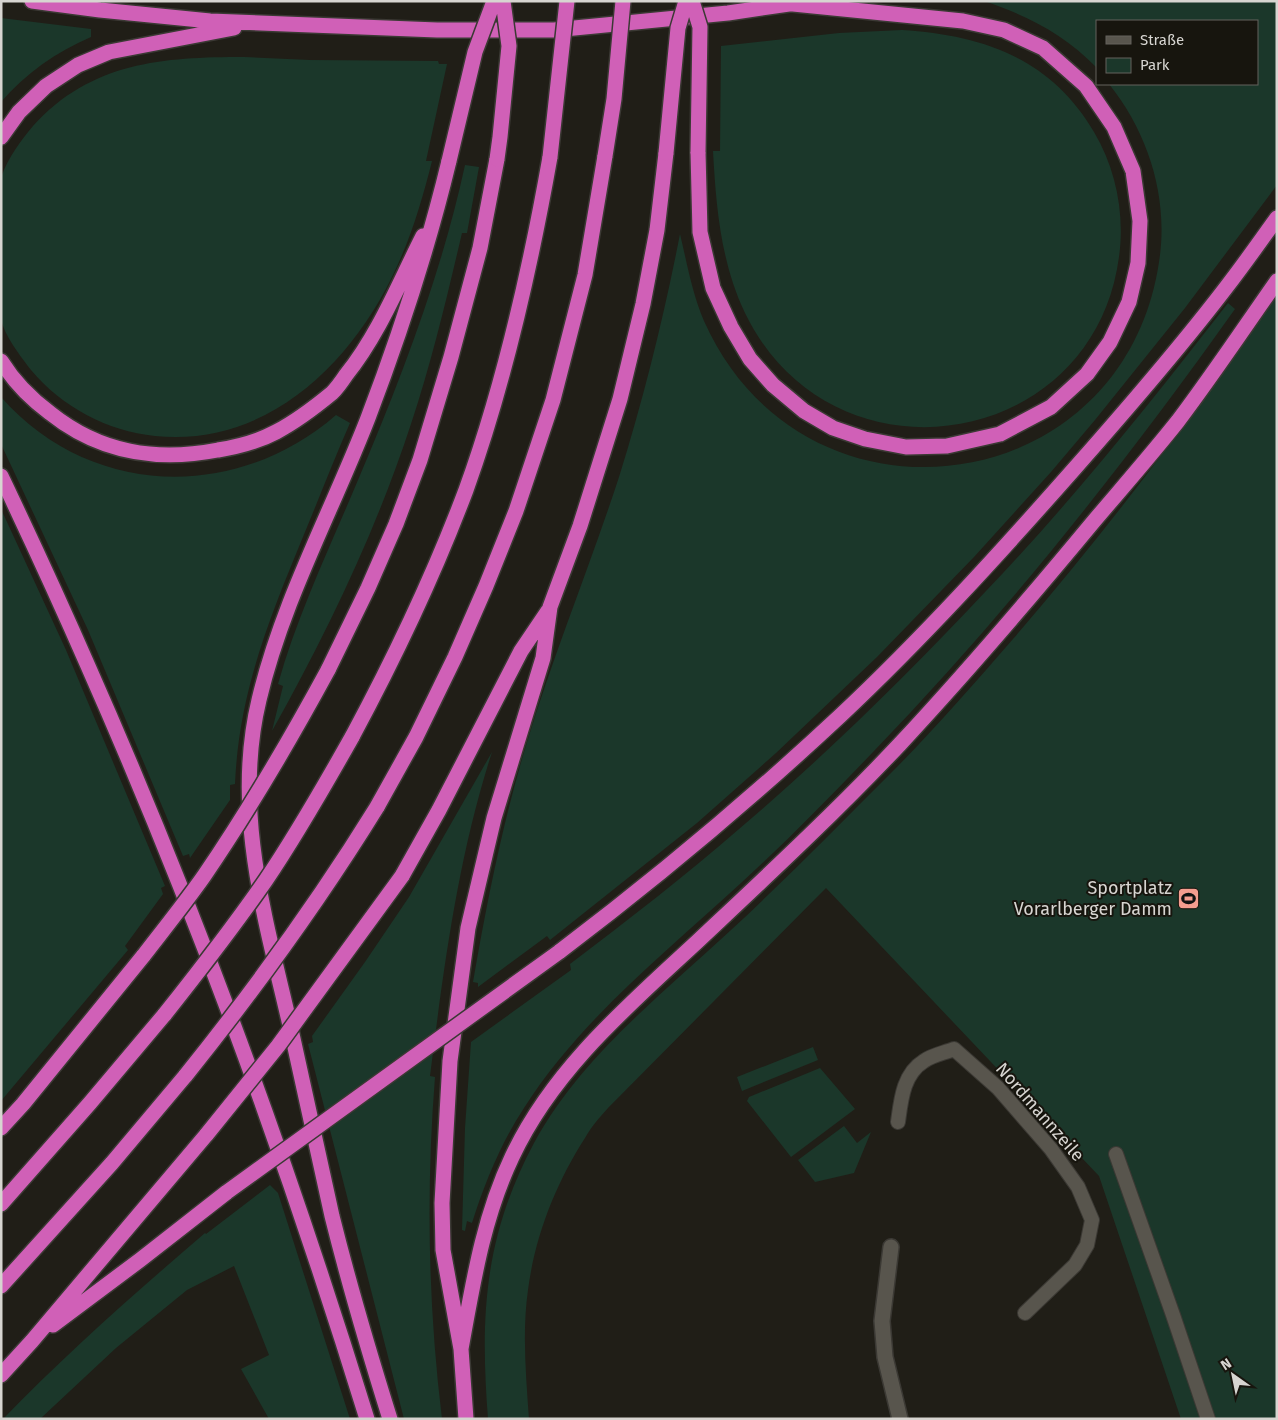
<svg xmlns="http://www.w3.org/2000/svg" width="1278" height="1420" viewBox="0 0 1278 1420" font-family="'Fira Sans',sans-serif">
	<rect width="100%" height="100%" fill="#201e17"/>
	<path fill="#1b372a" d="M984,1h293v184l-92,123 -90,112 -44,52 -77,85 -97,100 -101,96 -79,70 -147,117 -3,-4 -69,51v-4l-5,-1c14,-81 30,-161 54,-240 27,-89 63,-176 92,-265 25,-80 45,-161 61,-243 7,29 12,59 24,87 99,222 419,182 455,-59 10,-63 -10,-128 -50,-178h148v-63h-160v47c-33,-34 -69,-52 -113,-67z
		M1,18l90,11v8c-35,15 -65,36 -90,65z
		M902,30c80,5 149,28 192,102 22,37 31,82 25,125 -26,195 -288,234 -374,56 -24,-50 -29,-106 -32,-162h7l1,-105 118,-13z
		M244,57l66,3 128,1 1,3h8l-21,97h6c-10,40 -22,80 -40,116 -45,92 -129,170 -237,159 -48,-5 -93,-29 -124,-66 -10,-13 -27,-35 -30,-51 -1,-6 0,-14 0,-21 0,-16 0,-32 0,-48 0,-18 0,-36 0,-53 0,-7 -1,-15 1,-22 6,-17 19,-35 31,-49 58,-64 130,-69 211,-69z
		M465,165l14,2 -12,66h-5c-15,64 -30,128 -51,191 -35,107 -84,209 -139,307l11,-45 -5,-2c20,-71 52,-137 80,-204 43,-101 84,-208 107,-315z
		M1277,294v1125h-96l-82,-243 -273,-288 -218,220c-8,9 -17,19 -23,30 -29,45 -50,98 -57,152 -6,42 -2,86 1,129h-41c-8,-104 -4,-182 46,-276 47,-86 127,-148 197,-213 54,-50 106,-103 158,-155 43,-43 84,-90 124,-136 95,-110 182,-225 264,-345z
		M1228,303l7,6c-110,155 -229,305 -361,442 -43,45 -87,90 -133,132 -76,70 -161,137 -217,225 -23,35 -39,74 -52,115l-5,-2 -2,10 -3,-1 3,-102 6,-86 100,-72 -1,-6c58,-44 115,-88 169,-135 87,-74 169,-155 247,-238 87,-91 165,-189 242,-288z
		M1,397c89,101 235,105 335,18l14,8c-16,36 -30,73 -45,109 -35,85 -66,159 -70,252l-5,1v15l-40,58 -1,-4 -6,2 -95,-226 -87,-186z
		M1,509l65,141 99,236 -4,2 2,6 -38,52 3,4 -127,151z
		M492,752c-34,105 -48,214 -62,324l5,1c-9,114 -7,227 7,342h-38l-96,-375 5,-2 -1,-6 53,-74 44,-65z
		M813,1047l5,13 -76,31 -5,-14z
		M820,1068l35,41 -64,48 -44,-56 2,-4z
		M844,1126l13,17 14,-11 -17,41 -39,9 -17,-22z
		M270,1185l8,8 72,226h-81l-28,-50 28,-14 -35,-89 -47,24 -71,58 -76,71h-37c64,-66 132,-126 202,-186l1,1z"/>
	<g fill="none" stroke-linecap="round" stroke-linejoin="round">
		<defs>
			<path id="lane" d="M898,1122c3,-22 5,-48 26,-61 8,-6 20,-8 30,-12l44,39 53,61 27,38 14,33 -5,25 -12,20 -50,48
				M1116,1154l57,161 35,104"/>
			<path id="street" d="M891,1247l-9,74 3,36 15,62"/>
			<path id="highway" d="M32,1l68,9 110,11 227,9h117l174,-17 75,-11
				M1,137l18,-25 27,-26 32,-21 31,-13 125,-24
				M698,152l2,80 13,56 18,39 19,32 23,26 31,26 29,17 32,11 41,8 41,-1 53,-12 51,-27 36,-33 23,-32 19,-40 9,-39 2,-42 -7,-50 -19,-44 -28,-41 -43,-38 -39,-18 -41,-9 -170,-17
				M1,361c13,21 30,38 49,52 50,40 106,49 168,37 19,-3 41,-9 58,-18 19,-10 39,-25 56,-39 5,-5 10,-12 14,-18 33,-41 53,-92 77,-139
				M1,476c30,63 59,126 87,190 108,244 200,497 279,753
				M328,670l40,-82 28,-64 24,-64 31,-103 29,-109 17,-89
				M352,737c43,-80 82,-162 114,-247 39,-108 64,-220 84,-333
				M377,807l39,-70 39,-80 31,-71 30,-75 37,-111 32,-125 20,-119
				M402,876l37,-66 82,-159 27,-40
				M559,952c98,-74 191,-152 281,-236 83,-78 160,-163 235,-248 53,-60 105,-120 153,-183 17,-22 33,-45 49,-67
				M1,1128l22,-24 121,-149
				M1,1204l89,-101 75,-89
				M1,1286l111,-123 74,-88
				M53,1325l87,-65 87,-68
				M461,1349c12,-66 22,-131 51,-192 41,-88 117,-152 187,-217 68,-64 137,-128 201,-196 67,-72 131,-147 194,-223 28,-33 57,-66 84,-100 34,-45 66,-93 99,-140
				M1,1375l31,-34 175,-207
				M390,1419c-21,-67 -41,-135 -58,-203 -13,-57 -25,-115 -38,-173 -25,-113 -63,-227 -35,-343 23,-98 73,-189 109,-282 32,-84 60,-170 81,-257
				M466,1419l-5,-70 -18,-99 -1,-47 8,-142 18,-133 26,-110 49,-160 7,-51 30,-81 40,-127 23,-95 14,-74 9,-77"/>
		</defs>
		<use href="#lane" stroke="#3b3934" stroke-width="16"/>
		<use href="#street" stroke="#3b3934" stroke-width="18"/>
		<use href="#highway" stroke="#3b3934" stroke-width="18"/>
		<use href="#lane" stroke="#58554d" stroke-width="14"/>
		<use href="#street" stroke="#58554d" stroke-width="15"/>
		<use href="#highway" stroke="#d060b7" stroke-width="15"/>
		<defs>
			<path id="highway-bridge" d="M692,1l8,26 -2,125
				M666,153l12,-125 8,-27
				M605,156l9,-57 9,-98
				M550,157l17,-156
				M497,159l3,-22 9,-91 -6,-45
				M449,161l26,-109 19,-51
				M144,955c20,-26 41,-52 60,-79 45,-66 86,-136 124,-206
				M165,1014c35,-44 69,-88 101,-134 31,-46 59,-95 86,-143
				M186,1075c69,-86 133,-174 191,-268
				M207,1134l71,-88 124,-170
				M227,1192l332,-240"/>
		</defs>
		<use href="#highway-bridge" stroke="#3b3934" stroke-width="18" stroke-linecap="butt"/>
		<use href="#highway-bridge" stroke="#d060b7" stroke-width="15"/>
	</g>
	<defs>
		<symbol id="stadium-square" viewBox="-11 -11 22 22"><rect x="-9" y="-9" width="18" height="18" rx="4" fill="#f59d8f" stroke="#17150e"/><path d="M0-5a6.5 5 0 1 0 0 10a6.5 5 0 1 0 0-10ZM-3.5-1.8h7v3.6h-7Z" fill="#111"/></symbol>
	</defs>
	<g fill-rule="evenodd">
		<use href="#stadium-square" x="1176" y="886" width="25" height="25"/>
	</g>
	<g text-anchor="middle" stroke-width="4" stroke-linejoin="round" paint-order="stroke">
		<g font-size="18" fill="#d7d5d1" stroke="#17150e" text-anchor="end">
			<text x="1172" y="894">Sportplatz<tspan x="1172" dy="21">Vorarlberger Damm</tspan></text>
		</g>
		<g font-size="18" fill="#d7d5d1" stroke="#17150e">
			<text transform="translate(1040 1112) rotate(49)" y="6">Nordmannzeile</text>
		</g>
	</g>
	<rect width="1278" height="1420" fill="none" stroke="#d7d5d1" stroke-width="5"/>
	<rect x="1096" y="20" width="162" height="65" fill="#17150e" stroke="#64625c"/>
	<rect x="1106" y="36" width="25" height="8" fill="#58554d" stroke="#64625c"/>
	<text x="1140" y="45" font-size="15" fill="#d7d5d1">Straße</text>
	<rect x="1106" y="58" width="25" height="15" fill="#1b372a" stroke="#64625c"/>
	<text x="1140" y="70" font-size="15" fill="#d7d5d1">Park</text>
	<g transform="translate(1233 1375) rotate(327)" stroke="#17150e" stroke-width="4" paint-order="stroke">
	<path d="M0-4L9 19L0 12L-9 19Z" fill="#d7d5d1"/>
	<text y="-8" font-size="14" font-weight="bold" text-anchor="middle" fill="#d7d5d1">N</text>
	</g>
</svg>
